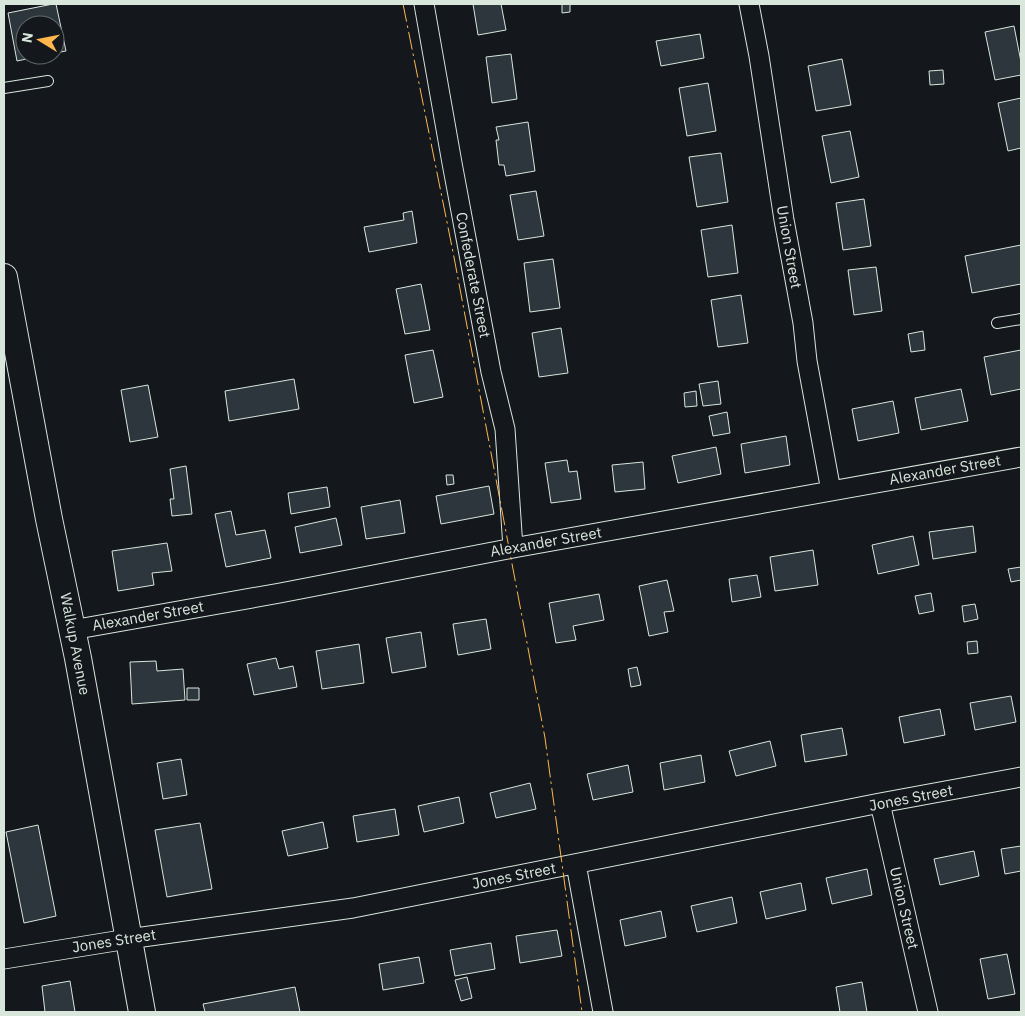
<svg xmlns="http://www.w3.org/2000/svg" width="1025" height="1016" viewBox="0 0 1025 1016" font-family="'IBM Plex Sans',sans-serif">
	<rect width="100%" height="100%" fill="#14181c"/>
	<path fill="#2c363c" stroke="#d8e6dc" d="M53,4h3l10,47 -11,2v-28h-30v30h20l-28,6 -9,-48z
		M473,4h28l5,26 -28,5z
		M562,4h8v8l-8,1z
		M1014,26l7,36v13l-26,5 -10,-48z
		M700,34l4,24 -43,8 -5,-25z
		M511,54l6,45 -25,4 -6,-46z
		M842,59l9,46 -35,6 -8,-45z
		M943,70l1,14 -14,1 -1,-14z
		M708,83l8,48 -29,5 -8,-48z
		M1021,98v50l-13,3 -10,-48z
		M528,122l7,49 -29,5 -2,-11h-5l-3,-25h3l-3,-13z
		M850,131l9,46 -28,6 -9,-47z
		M721,153l7,49 -31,5 -8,-50z
		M536,191l8,45 -26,4 -8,-45z
		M864,199l7,47 -28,4 -7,-47z
		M412,211l5,32 -48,9 -5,-25 40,-7 -1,-7z
		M732,225l6,48 -30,4 -7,-47z
		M1021,245v39l-49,9 -7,-37z
		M553,259l7,49 -30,4 -6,-49z
		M876,267l6,44 -28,4 -6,-45z
		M421,284l9,46 -25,4 -9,-45z
		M741,295l7,48 -30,4 -7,-47z
		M561,328l7,45 -29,4 -7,-44z
		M923,331l2,19 -14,2 -3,-18z
		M433,350l10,47 -29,6 -9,-48z
		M1021,350v39l-30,6 -7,-38z
		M294,379l5,30 -70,12 -4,-30z
		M718,381l3,23 -18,2 -4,-22z
		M148,385l10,52 -28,5 -9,-52z
		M961,389l7,32 -47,9 -6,-32z
		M696,391l1,15 -12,1 -1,-14z
		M893,401l6,32 -41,8 -6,-32z
		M727,412l3,21 -17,3 -4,-20z
		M786,436l4,29 -45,8 -4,-29z
		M716,447l5,27 -43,9 -6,-27z
		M567,460l2,12 8,-1 4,28 -30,4 -6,-40z
		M643,462l2,27 -30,3 -3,-27z
		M186,466l6,48 -20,2 -2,-17h4l-4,-30z
		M446,475h7l1,9 -7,1z
		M489,486l5,28 -53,10 -5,-28z
		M327,487l3,20 -39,7 -3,-21z
		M400,500l5,33 -39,6 -5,-32z
		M231,511l5,24 29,-5 6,28 -45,9 -11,-53z
		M336,518l6,27 -42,8 -5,-26z
		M973,526l3,26 -43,7 -4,-27z
		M913,536l6,29 -41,9 -6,-29z
		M167,543l5,28 -20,2 2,12 -36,6 -6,-40z
		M813,550l5,35 -43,6 -5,-34z
		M1021,567v13l-10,2 -3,-13z
		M757,575l4,22 -29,5 -3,-23z
		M667,580l7,31 -10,1 4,20 -19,4 -10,-50z
		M931,593l3,18 -15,3 -4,-18z
		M599,594l5,26 -31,6 3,14 -20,3 -7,-40z
		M975,604l3,15 -14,3 -2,-16z
		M486,619l5,30 -33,6 -5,-31z
		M421,632l5,35 -34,6 -6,-35z
		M977,641l1,12 -10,1 -1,-12z
		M359,644l5,39 -42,6 -6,-38z
		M276,658l3,11 14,-3 4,21 -43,8 -7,-31z
		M156,661l1,10 26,-2 2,31 -53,4 -2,-42z
		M637,667l4,18 -10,2 -3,-18z
		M187,688h12v12h-12z
		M1011,696l5,26 -41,8 -5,-27z
		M940,709l5,26 -41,8 -5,-26z
		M842,728l5,27 -42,7 -4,-27z
		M770,741l6,25 -40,10 -7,-25z
		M701,755l4,27 -41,8 -4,-27z
		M181,759l6,36 -24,4 -6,-36z
		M628,765l5,27 -40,8 -6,-26z
		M530,783l6,26 -40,9 -6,-25z
		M459,797l5,26 -40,9 -6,-26z
		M395,809l4,26 -42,7 -4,-26z
		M323,822l5,26 -40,8 -6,-25z
		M200,823l12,66 -45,8 -12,-67z
		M38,825l18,91 -32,7 -18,-91z
		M1021,846v25l-16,3 -4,-25z
		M974,851l5,25 -39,9 -6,-26z
		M867,869l5,26 -40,9 -6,-26z
		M801,883l5,27 -40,9 -6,-27z
		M732,897l5,26 -40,9 -6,-26z
		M661,911l5,26 -41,9 -5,-26z
		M557,930l5,26 -42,7 -4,-27z
		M491,943l4,26 -40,7 -5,-26z
		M1007,954l8,40 -27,5 -8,-40z
		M419,957l5,26 -41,7 -4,-26z
		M467,977l5,21 -11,3 -6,-21z
		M70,981l5,31h-30l-3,-26z
		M862,982l5,30h-27l-4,-25z
		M295,987l5,25h-95l-2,-8z"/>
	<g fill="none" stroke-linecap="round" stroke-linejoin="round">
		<defs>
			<path id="lane" d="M4,88l44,-7
				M997,323l24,-4"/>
			<path id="street" d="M424,4l28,159 39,209 14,57 8,119
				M749,4l10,52 25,164 19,103 4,38 24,130
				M72,630l208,-37 233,-45 508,-91
				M880,803l48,209
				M576,864l27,148
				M4,959l124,-20 225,-31 527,-105 141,-26"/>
			<path id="secondary" d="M4,277l45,242 29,139 64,354"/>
		</defs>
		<use href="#lane" stroke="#d8e6dc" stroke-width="12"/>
		<use href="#street" stroke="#d8e6dc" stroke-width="21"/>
		<use href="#secondary" stroke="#d8e6dc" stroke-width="28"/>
		<use href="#lane" stroke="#14181c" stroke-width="10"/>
		<use href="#street" stroke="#14181c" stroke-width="19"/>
		<use href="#secondary" stroke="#14181c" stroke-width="26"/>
		<path stroke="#ffb74d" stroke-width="1" stroke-dasharray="18 4 2.5 4" stroke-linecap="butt" d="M403,4l50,248 92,486 37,274"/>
	</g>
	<g text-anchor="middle" stroke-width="4" stroke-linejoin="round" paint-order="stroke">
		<g font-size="15" fill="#d8e6dc" stroke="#14181c">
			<text transform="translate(789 247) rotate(80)" y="5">Union Street</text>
			<text transform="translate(473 275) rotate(79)" y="5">Confederate Street</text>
			<text transform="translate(945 470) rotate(-10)" y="5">Alexander Street</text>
			<text transform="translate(546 542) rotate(-10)" y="5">Alexander Street</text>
			<text transform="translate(148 616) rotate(-10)" y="5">Alexander Street</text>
			<text transform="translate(75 644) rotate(79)" y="5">Walkup Avenue</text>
			<text transform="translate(911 798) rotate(-11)" y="5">Jones Street</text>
			<text transform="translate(514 876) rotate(-11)" y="5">Jones Street</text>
			<text transform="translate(904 908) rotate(77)" y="5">Union Street</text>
			<text transform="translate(114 941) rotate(-9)" y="5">Jones Street</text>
		</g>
	</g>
	<rect width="1025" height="1016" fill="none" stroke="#d8e6dc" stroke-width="10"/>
	<g transform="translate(40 40) rotate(280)"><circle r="24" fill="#14181c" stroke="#626a69"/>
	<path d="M0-4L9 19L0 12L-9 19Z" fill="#ffb74d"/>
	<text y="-8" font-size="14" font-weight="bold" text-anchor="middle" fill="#d8e6dc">N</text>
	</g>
</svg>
